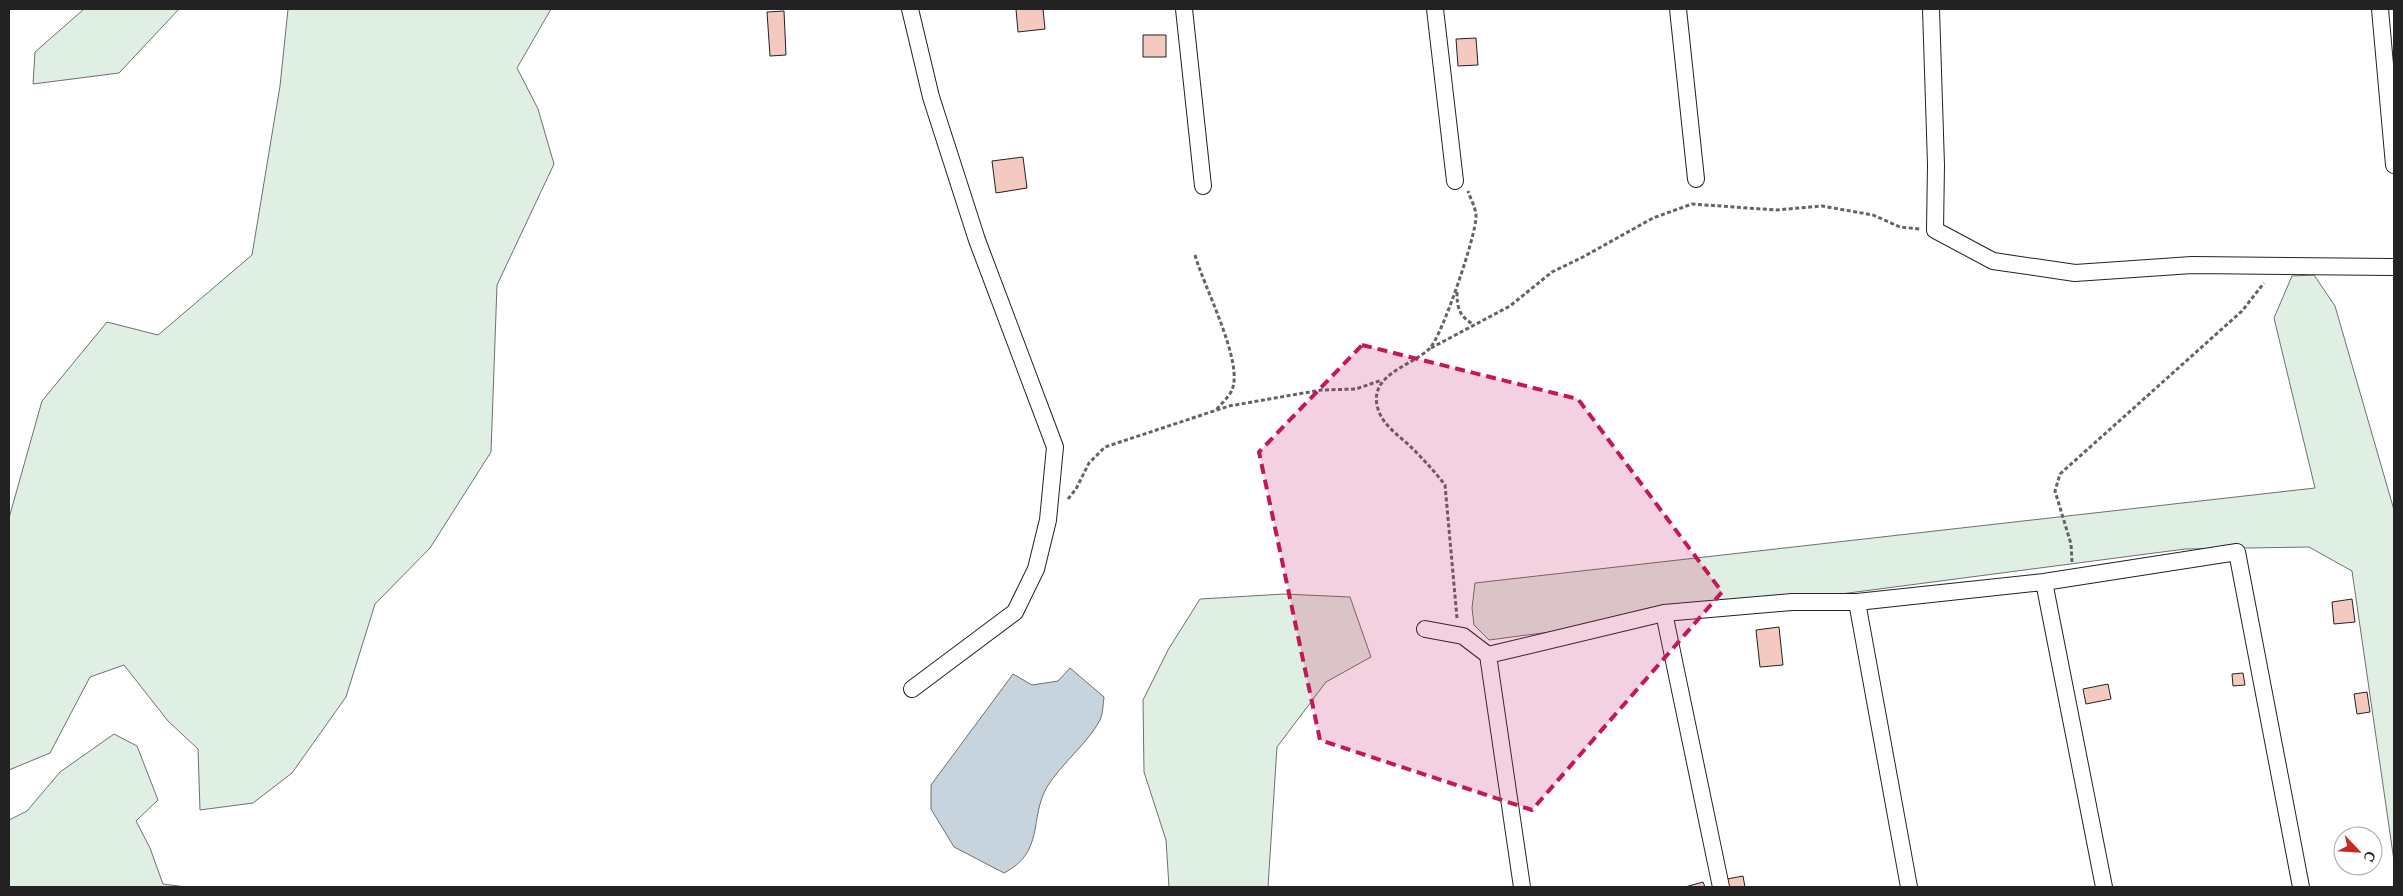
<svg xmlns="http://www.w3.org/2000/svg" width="2403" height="896" viewBox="0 0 2403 896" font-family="Lora,serif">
	<rect width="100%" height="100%" fill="#fff"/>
	<path fill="#e0efe3" stroke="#6f6f6f" d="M84,9h95l-60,64 -86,11 2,-32z
		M288,9h263l-34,59 21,41 16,55 -57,121 -6,167 -61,96 -55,56 -29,93 -54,76 -39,30 -53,7 -2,-61 -30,-28 -44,-56 -34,12 -40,76 -41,17v-252l33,-117 65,-79 51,13 94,-80 28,-169z
		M2314,275l21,31 59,204v351l-42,-290 -43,-24 -124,2 -696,91 -15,-15 -2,-17 3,-25 840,-95 -41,-170 18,-42z
		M1284,594l66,3 21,60 -45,25 -49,65 -9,140h-99l-3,-47 -22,-68 -1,-72 25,-50 32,-51z
		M114,734l23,12 21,54 -22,21 14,27 13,36 23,3h-177v-67l18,-9 33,-39z"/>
	<path fill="#c7d3dd" stroke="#6f6f6f" d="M1070,668l34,29c-1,7 -1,17 -4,23 -11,22 -40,45 -53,67 -18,31 -2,65 -43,86l-50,-26 -23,-38v-24l82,-111 19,11 26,-4z"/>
	<path fill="#f3c9c0" stroke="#222" d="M1016,9h27l2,20 -27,3z
		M784,11l2,44 -16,1 -3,-44z
		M1143,35h23v22h-23z
		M1476,38l2,27 -20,1 -2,-27z
		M1023,157l4,31 -31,5 -4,-32z
		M2352,599l3,23 -21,2 -2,-22z
		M1779,627l4,38 -23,2 -4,-37z
		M2243,673l2,12 -12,1 -1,-12z
		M2108,684l3,15 -25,5 -3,-15z
		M2367,692l3,20 -13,2 -3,-20z
		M1743,876l2,11h-16l-2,-8z
		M1703,882l2,5h-20z"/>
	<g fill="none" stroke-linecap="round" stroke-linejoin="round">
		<defs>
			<path id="street" d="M910,9l21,88 46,143 78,207 -7,73 -12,49 -21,43 -103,77
				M1184,9l19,177
				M1435,9l20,172
				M1678,9l18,170
				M1931,9l5,156 -1,65 58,31 82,12 117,-8 202,2
				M2380,9l14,156
				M2044,582l60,305
				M1857,602l52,285
				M1664,613l57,274
				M1425,629l38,7 25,19 176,-42 128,-11h65l187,-20 193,-30 64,335
				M1488,655l34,232"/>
		</defs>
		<use href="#street" stroke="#222" stroke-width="18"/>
		<path stroke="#646464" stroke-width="3" stroke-dasharray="4 2.5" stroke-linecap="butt" d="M1195,255c8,30 49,107 37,135 -3,7 -12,15 -17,21
			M1457,292c0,16 2,24 17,33
			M1431,348l79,-42 42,-34 31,-15 70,-39 39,-14 84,6 46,-4 51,9 27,12 20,2
			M1068,499l8,-10 13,-26 16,-16 124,-41 92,-16 35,-1 26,-9
			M2072,562l-1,-18 -16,-53 5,-17 182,-163 22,-28
			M1457,618l-12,-133c-10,-13 -21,-25 -33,-37 -12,-12 -29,-22 -34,-39 -11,-35 35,-43 52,-61 12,-12 47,-115 46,-132 0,-8 -6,-18 -8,-25"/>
		<use href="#street" stroke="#fff" stroke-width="16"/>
	</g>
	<path fill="#c2185b" fill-opacity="0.2" stroke="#c2185b" stroke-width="4" stroke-dasharray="10 6" stroke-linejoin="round" d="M1362,345l216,54 144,193 -190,218 -212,-70 -61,-288z"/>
	<rect width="2403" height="896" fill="none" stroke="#222222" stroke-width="20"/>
	<g transform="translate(2358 851) rotate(115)"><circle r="24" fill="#ffffff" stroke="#a7a7a7"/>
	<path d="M0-4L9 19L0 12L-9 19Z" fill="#c62828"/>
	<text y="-8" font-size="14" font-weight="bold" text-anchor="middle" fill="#222222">С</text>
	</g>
</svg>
